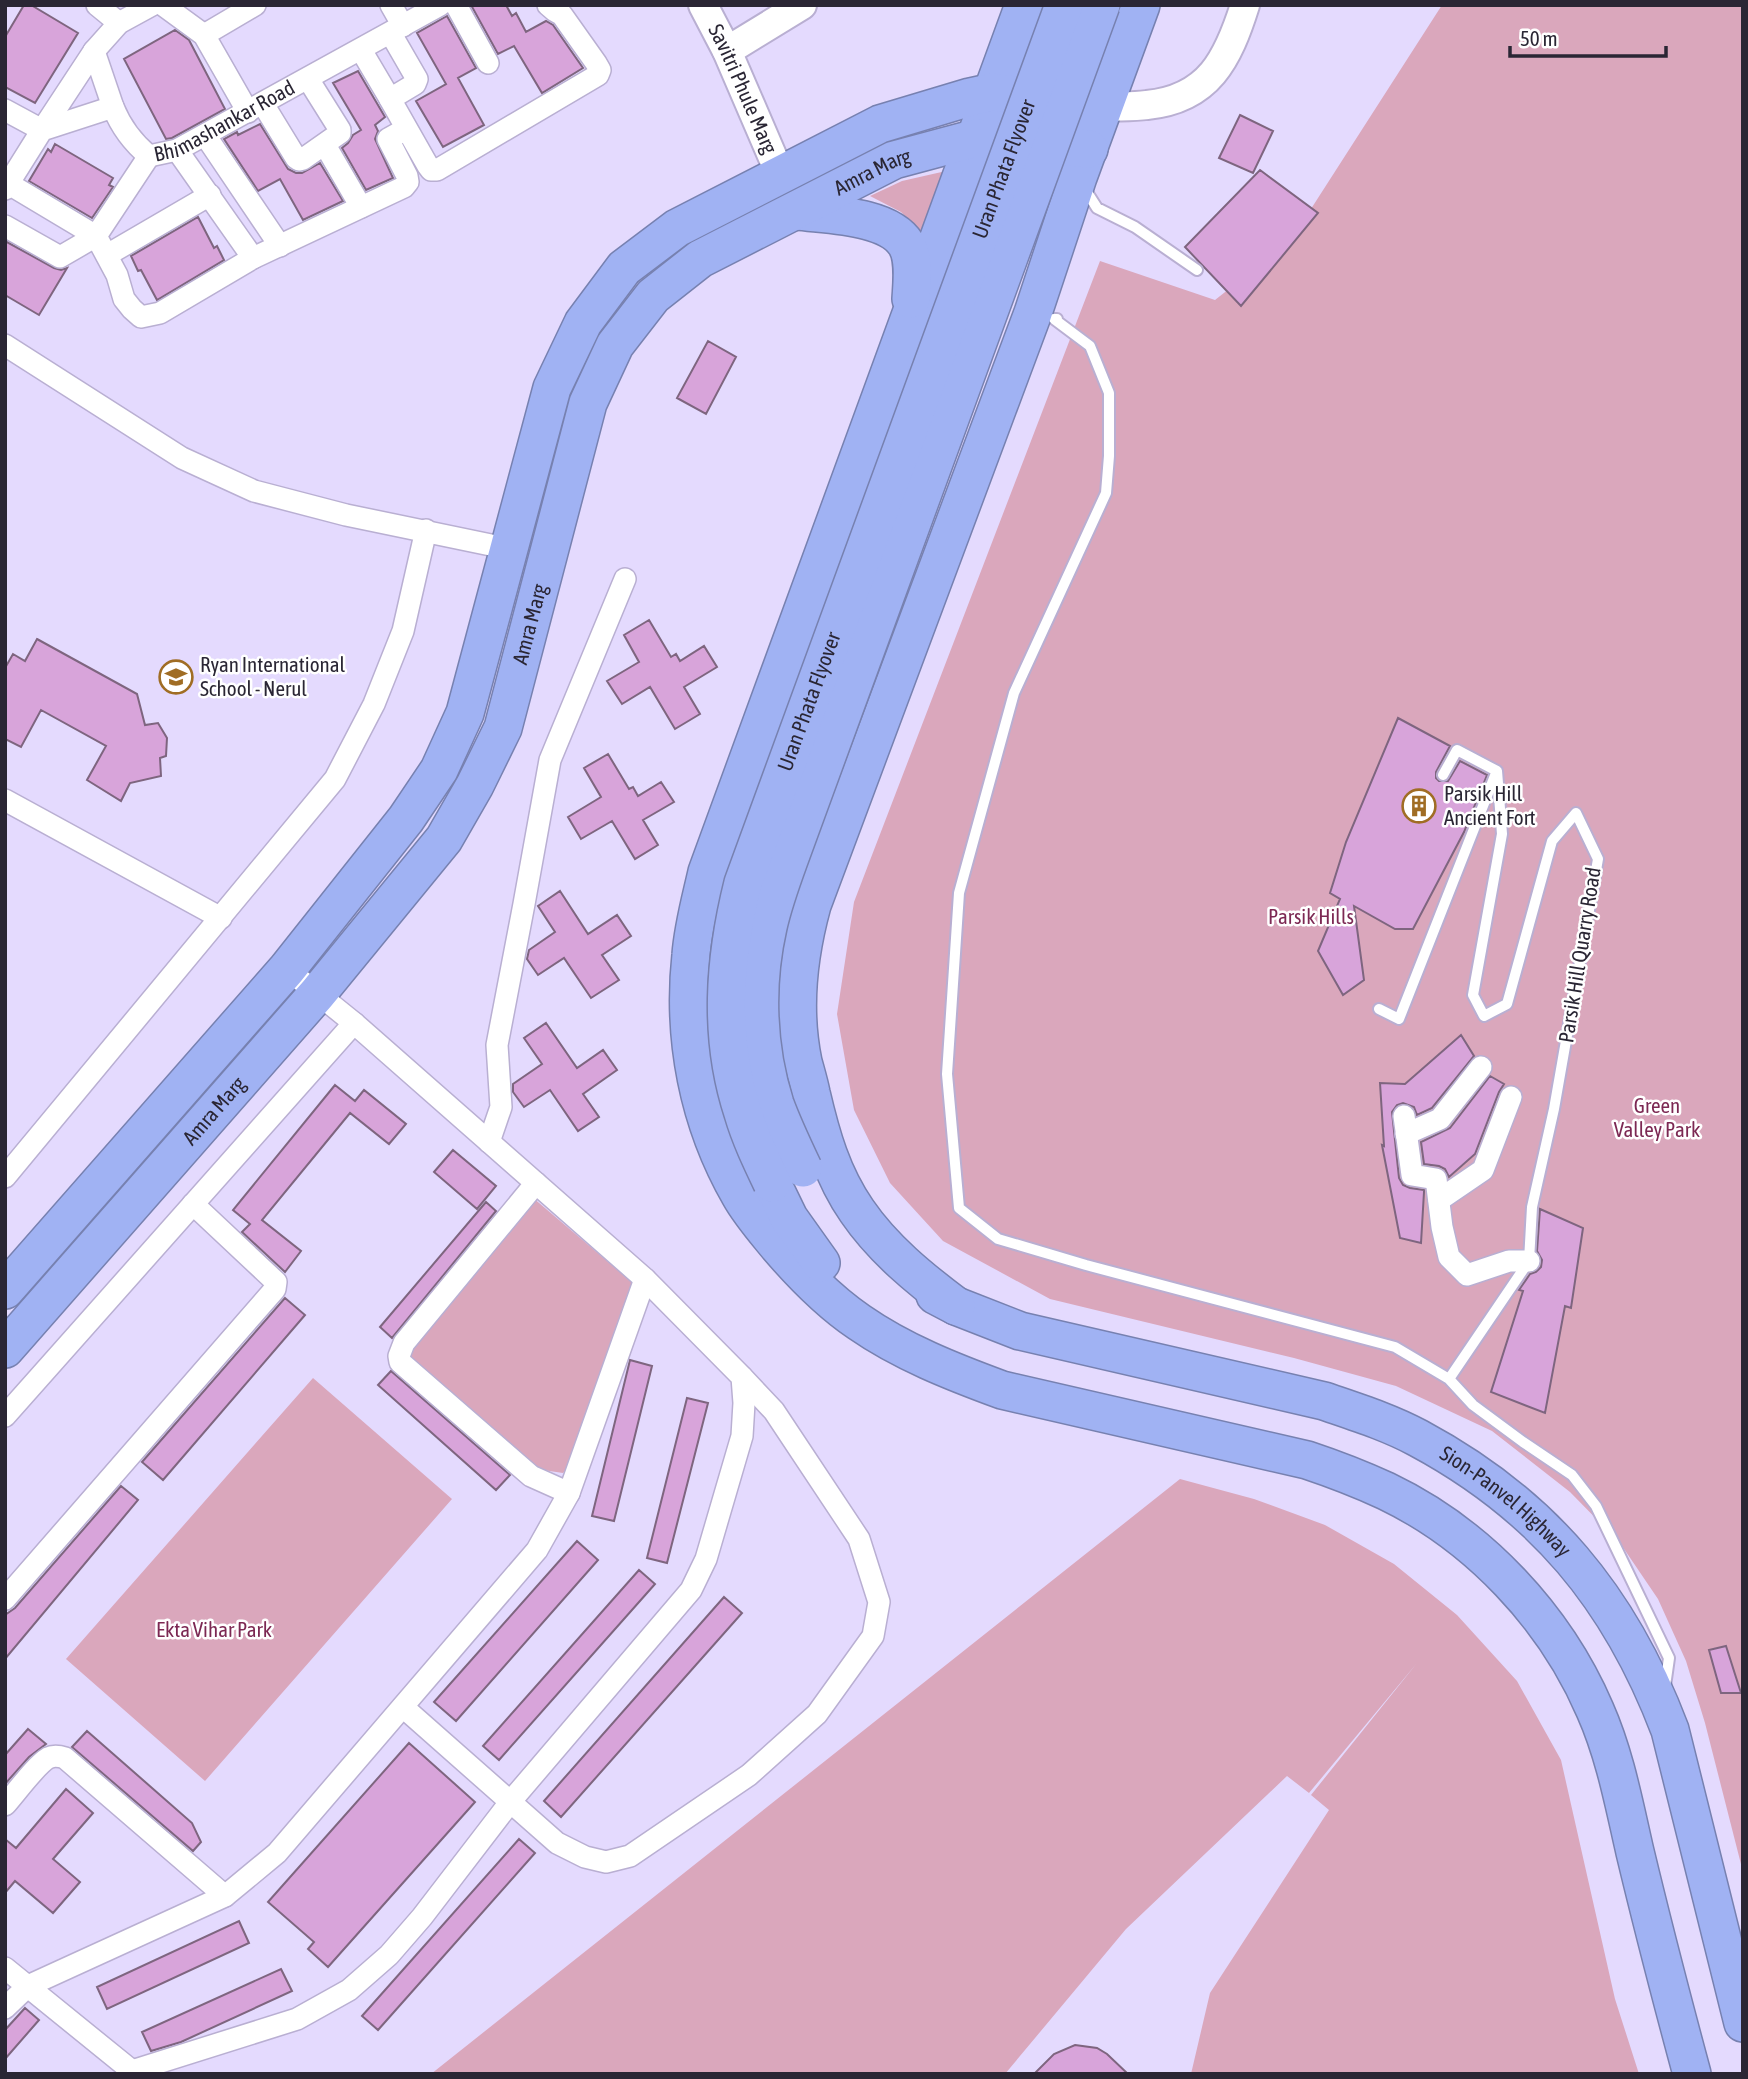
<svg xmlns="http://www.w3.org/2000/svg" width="1748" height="2079" viewBox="0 0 1748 2079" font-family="'Asap Condensed',sans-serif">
	<rect width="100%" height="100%" fill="#e4dafe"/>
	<path fill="#daa7bc" d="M1442,5h301v1867l-38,-149 -19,-62 -28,-62 -38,-56 -50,-51 -78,-61 -96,-45 -102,-28 -244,-59 -107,-58 -53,-58 -36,-73 -17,-96 17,-112 246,-641 115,39 76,-60z
		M946,171l-23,63 -22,-22 -31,-16 32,-15z
		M532,1197l101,86 -63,183 -7,7 -27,-4 -131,-113z
		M313,1378l139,121 -247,282 -139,-122z
		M1180,1479l74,20 71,26 69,39 63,51 60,66 44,79 54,239 24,75h-448l19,-81 119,-183 -18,-15 106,-132 -108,130 -22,-17 -161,153 -121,145h-574z"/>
	<path fill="#d8a4da" stroke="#7e657f" stroke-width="2" d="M24,5h7l47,28 -43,70 -30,-16v-50z
		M471,5h35l6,11 4,-3 10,19 20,-11 7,4 30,43 -41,25 -28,-47 -16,8z
		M447,16l29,52 -18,10 26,47 -41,22 -27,-46 30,-17 -29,-51z
		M175,30l14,10 36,69 -53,29 -6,1 -42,-80z
		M358,71l27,46 -10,8 3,6 -3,8 18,39 -27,12 -24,-42 6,-5 5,-8 8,-5 -28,-47z
		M1240,115l33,16 -20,42 -34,-15z
		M260,124l28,45 8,4h6l18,-10 23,38 -40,19 -23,-41 -22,12 -34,-52 13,-7 1,3z
		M55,144l58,34 -4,7 4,2 -21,31 -63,-37 19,-32 3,3z
		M1260,170l58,43 -77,93 -56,-59z
		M198,217l16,31 3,-2 7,14 -67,40 -16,-30 -3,1 -7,-15z
		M5,241l49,27 7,2 6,-2 -28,47 -34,-20z
		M708,341l28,16 -30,57 -29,-16z
		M649,620l22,37 5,-3 4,7 24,-15 13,21 -33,20 16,27 -25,15 -25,-42 -28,17 -15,-23 32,-19 -15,-27z
		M37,639l100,55 8,31 13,-2 9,15 -1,18 -6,2 1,18 -31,7 -9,18 -34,-21 19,-34 -65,-36 -20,37 -16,-8v-71l8,-14 12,7z
		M1398,718l52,28 -14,26v6l3,3h9l12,-20 27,14 -23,57 -51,97h-18l-41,-23 10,74 -21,15 -25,-44 22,-52 -10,-6 16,-51z
		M608,754l21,35 4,-2 5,9 23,-14 13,20 -31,18 15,25 -23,14 -23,-38 -31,18 -13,-22 33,-20 -17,-29z
		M560,891l28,43 29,-19 14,21 -29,19 17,25 -28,18 -27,-40 -26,17 -11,-16 2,-9 26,-18 -17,-26z
		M546,1023l31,45 26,-18 14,20 -34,24 16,23 -21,14 -28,-41 -26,17 -11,-15v-8l29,-20 -18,-26z
		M1461,1035l13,21 -42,52 -15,7 -3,-8 -11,-4 -6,2 -5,7 7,66 4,7 7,3 14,2v2l-3,51 -21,-5 -18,-93 2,1 -4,-63 25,1z
		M1490,1076l14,8 -5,8 -24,62 -26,23 -4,-8 -6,-3 -15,-2 -3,-22 29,-14z
		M335,1085l20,16 9,-11 42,34 -17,20 -39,-31 -88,107 39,31 -16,21 -43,-40 8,-8 -17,-14z
		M453,1150l43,36 -19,23 -43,-37z
		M486,1202l10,9 -104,127 -12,-11z
		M1540,1209l43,19 -12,80 -6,-2 -20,107 -54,-21 32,-101 -4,-1 11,-16 6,-2 5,-5 1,-7 -5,-9z
		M285,1298l20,17 -142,165 -21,-18z
		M630,1360l22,6 -38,155 -22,-5z
		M391,1371l119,104 -14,15 -118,-105z
		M687,1398l21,5 -41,160 -20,-5z
		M121,1486l17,14 -133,159v-44l10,-7z
		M577,1541l21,19 -142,161 -22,-19z
		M639,1570l16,14 -156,176 -16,-14z
		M724,1597l18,16 -181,204 -17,-16z
		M1726,1646l15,47h-20l-12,-43z
		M28,1729l18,15 -17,13 -24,27v-29z
		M87,1731l105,92 9,19 -8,9 -121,-104z
		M409,1743l66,59 -147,165 -20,-18 6,-7 -46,-40z
		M66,1789l27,24 -40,46 27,23 -27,31 -38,-32 -10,12v-54l11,9z
		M519,1839l16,14 -157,177 -16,-14z
		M239,1921l10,22 -142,66 -10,-22z
		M281,1969l11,22 -111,51 -30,9 -9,-19z
		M25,2008l14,12 -34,39v-29z
		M1075,2045l22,3 10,6 21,20h-94l20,-20z"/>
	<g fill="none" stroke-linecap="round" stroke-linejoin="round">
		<defs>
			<path id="lane" d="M1083,186l14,22 38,19 62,43
				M1057,319h-3l36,27 19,47v63l-3,37 -92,200 -55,200 -12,181 12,134 39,31 88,26 309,82 54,32 24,26 50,37 49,33 24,31 73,152 -4,28
				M1443,775l14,-25 40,21 5,63 -29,161 11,21 23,-12 45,-163 24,-28 22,46 -44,250 -22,98 -3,54 -80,118
				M1379,1009l20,10 97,-246"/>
			<g id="street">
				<path d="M97,5l22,18"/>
				<path d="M163,5l41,30 44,77"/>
				<path d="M391,5l12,21"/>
				<path d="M456,5l32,58"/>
				<path d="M391,34l26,45 -2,5 -25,15 38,67 3,4h6l161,-95 2,-5 -4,-7 -34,-48 -7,-4 -7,-6"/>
				<path d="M204,35l51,-30"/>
				<path d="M361,50l29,49"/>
				<path d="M94,51l19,56"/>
				<path d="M263,104l33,54 3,2 4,-1 37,-26v-3l-32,-51"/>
				<path d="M5,110l37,20 52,-79 25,-28 33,-18"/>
				<path d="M205,135l75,111"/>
				<path d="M325,145l36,62"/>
				<path d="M177,150l76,108"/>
				<path d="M9,184l87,52 21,39 7,24 8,10 9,8 19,-4 93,-55 151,-71 4,-5 -1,-6 -19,-37 18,-10"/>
				<path id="s1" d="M5,189l37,-59 71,-23c8,20 19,35 36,49l28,-6 263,-145"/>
				<path d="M5,226l55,31 36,-21 53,-80"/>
				<path d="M107,255l103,-60"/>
				<path d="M5,345l177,113 72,33 92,24 164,34"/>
				<path d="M5,800l216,118"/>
				<path d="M1404,1116l8,59 24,4 6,48 7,30 18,18 42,-14h20"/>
				<path d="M1406,1134l34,-15 41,-52"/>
				<path d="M489,1142l12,-35 -4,-62 27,-141 26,-144 75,-181"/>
				<path d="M5,1177l330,-398 39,-75 29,-73 23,-101"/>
				<path d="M536,1183l-132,160 -5,13 1,6 131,114 38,17"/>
				<path d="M1439,1200l44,-30 28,-73"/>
				<path d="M5,1416l349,-393"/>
				<path d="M5,1599l270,-310 1,-7 -83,-78"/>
				<path d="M403,1707l154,136 28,14 21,5 24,-6 119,-81 68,-61 56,-78 6,-34 -20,-63 -85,-128 -32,-34"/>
				<path d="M5,1805c10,-11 31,-40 43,-47 6,-3 11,-2 17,0l160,138"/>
				<path d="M5,1968l127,103"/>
				<path d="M5,2008l23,-22 197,-90 52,-43 260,-303 32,-57 76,-214"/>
				<path d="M130,2074l2,-3 165,-52 52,-29 40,-35 33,-38 89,-116 180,-211 15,-31 36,-123 2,-33 -2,-26 -97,-98 -291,-256 -67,-54"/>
			</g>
			<g id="secondary">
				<path id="s2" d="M703,5l24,46 53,123"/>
				<path d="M727,51l75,-46"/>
				<path d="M1103,107c15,-1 29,0 44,-2 62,-6 81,-46 98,-100"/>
			</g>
			<g id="highway">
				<path d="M1024,5l-317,867c-6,27 -14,55 -16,83 -9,83 7,167 49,240 10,18 25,35 38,51 24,28 50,55 81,76 43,30 94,50 143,68l305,70c27,9 53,19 79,31 92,44 169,126 209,219 20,45 29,94 40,142 18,75 37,148 57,222"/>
				<path d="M797,211c30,4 91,4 109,33 9,15 6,38 5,55"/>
				<path d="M772,1183l17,35 32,45"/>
				<path d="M5,1290l282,-321 119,-150 33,-49 26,-57 87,-325 31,-65 41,-55 53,-40 203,-104 90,-27 23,-5 110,15"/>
				<path id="s3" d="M935,1295l21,11 64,25 304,70c32,11 64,21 94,37 125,67 202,160 252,292l73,293"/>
				<path d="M956,1306c-36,-27 -73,-57 -99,-95 -25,-36 -36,-75 -46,-118 -2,-10 -5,-20 -8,-31 -11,-53 -5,-106 9,-157l221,-592 45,-136 63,-172"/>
				<path id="s4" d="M5,1349l312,-355 127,-155 31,-54 28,-57 85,-325 27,-58 38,-49 47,-37 194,-99 82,-22 113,11"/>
			</g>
		</defs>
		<use href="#lane" stroke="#b9afd2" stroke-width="14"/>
		<use href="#street" stroke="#b9afd2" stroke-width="24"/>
		<use href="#secondary" stroke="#b9afd2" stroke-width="32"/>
		<use href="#highway" stroke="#7781b0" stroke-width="40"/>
		<use href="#lane" stroke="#fff" stroke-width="10"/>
		<use href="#street" stroke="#fff" stroke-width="21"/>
		<use href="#secondary" stroke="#fff" stroke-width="28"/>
		<use href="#highway" stroke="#a0b2f3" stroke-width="37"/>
		<defs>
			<g id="highway-bridge">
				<path d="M803,1168c-10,-21 -20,-42 -28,-64 -18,-56 -20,-120 -7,-177 5,-23 13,-45 21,-67l312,-855"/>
				<path id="s5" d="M772,1183c-11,-23 -22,-46 -29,-70 -25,-76 -19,-154 0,-230l321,-878"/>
			</g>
		</defs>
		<use href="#highway-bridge" stroke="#7781b0" stroke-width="40" stroke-linecap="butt"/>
		<use href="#highway-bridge" stroke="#a0b2f3" stroke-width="37"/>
	</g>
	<defs>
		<symbol id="school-ring" viewBox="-11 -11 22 22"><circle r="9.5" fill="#fff" stroke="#a06d24" stroke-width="1.5"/><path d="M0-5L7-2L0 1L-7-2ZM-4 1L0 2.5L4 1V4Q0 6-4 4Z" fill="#a06d24"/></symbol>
		<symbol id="building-ring" viewBox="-11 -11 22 22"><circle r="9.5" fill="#fff" stroke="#a06d24" stroke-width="1.5"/><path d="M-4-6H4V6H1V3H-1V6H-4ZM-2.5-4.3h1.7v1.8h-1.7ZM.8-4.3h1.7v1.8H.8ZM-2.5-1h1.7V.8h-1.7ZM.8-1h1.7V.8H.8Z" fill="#a06d24"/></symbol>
	</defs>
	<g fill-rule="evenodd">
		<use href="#school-ring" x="157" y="658" width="38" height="38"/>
		<use href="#building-ring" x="1400" y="787" width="38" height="38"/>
	</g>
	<g text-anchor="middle" stroke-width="5" stroke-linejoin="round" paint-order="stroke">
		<g font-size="21" fill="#2a2634" stroke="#fff">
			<text dy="7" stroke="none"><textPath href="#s2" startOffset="93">Savitri Phule Marg</textPath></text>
			<text dy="7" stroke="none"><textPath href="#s1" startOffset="289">Bhimashankar Road</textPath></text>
			<text dy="7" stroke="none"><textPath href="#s5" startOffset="1069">Uran Phata Flyover</textPath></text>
			<text dy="7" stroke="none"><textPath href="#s4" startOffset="1514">Amra Marg</textPath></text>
			<text dy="7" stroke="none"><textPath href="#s4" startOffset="906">Amra Marg</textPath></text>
			<text dy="7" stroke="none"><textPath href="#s5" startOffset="502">Uran Phata Flyover</textPath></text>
			<text transform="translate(1580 955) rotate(-81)" y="7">Parsik Hill Quarry Road</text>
			<text dy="7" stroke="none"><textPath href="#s4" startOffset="317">Amra Marg</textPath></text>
			<text dy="7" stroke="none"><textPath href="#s3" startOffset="614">Sion-Panvel Highway</textPath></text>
		</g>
		<g font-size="21" fill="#2a2634" stroke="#fff" text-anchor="start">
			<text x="200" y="672">Ryan International<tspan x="200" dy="24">School - Nerul</tspan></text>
			<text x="1444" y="801">Parsik Hill<tspan x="1444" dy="24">Ancient Fort</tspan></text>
		</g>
		<g font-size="21" fill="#7c2853" stroke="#fff">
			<text x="1311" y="924">Parsik Hills</text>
			<text x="1657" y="1113">Green<tspan x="1657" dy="24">Valley Park</tspan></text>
			<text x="214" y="1637">Ekta Vihar Park</text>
		</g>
	</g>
	<rect width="1748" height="2079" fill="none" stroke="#2a2634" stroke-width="14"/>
	<path d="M1510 46v10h156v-10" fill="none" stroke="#2a2634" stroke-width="3.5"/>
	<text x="1520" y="46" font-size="21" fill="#2a2634" stroke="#ffffff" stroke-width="5" paint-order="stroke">50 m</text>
</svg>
